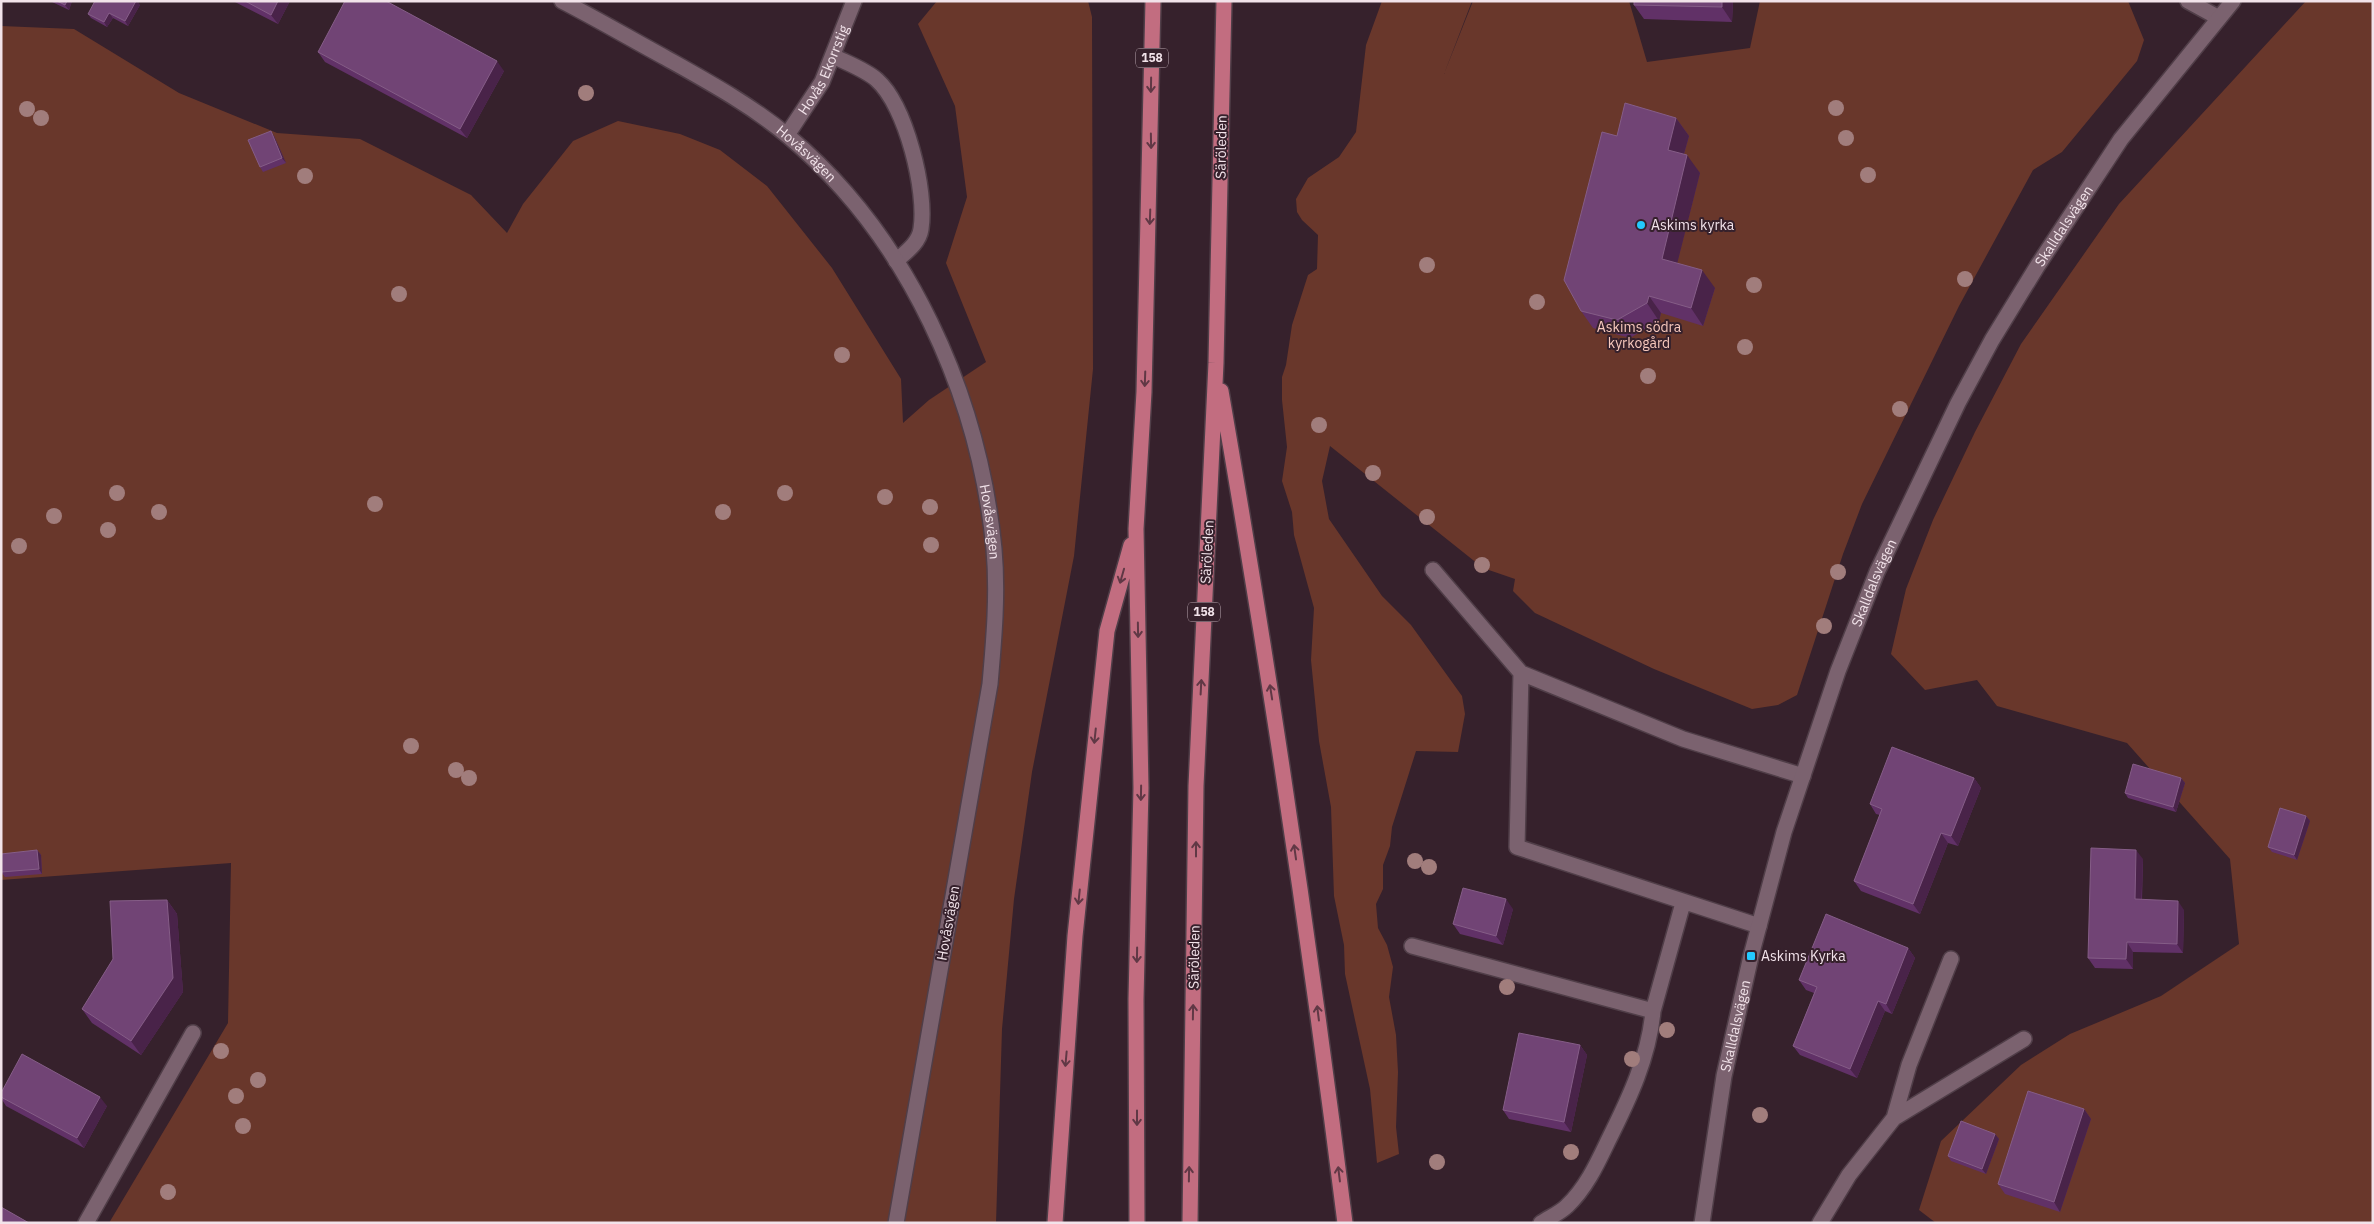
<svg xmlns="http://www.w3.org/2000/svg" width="2374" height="1224" viewBox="0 0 2374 1224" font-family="'IBM Plex Sans',sans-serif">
	<rect width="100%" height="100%" fill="#36212c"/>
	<path fill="#69372b" d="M937,1h151l4,16 1,352 -19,187 -42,216 -18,127 -12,130 -6,194h-887l119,-200 3,-160 -230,17v-854l73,3 105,64 98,40 83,6 111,56 36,38 16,-29 50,-63 45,-20 62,13 40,16 47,36 65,82 69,111 2,44 26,-23 57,-38 -40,-99 21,-66 -12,-91 -37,-82z
		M1382,1h90l-28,73 29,-73h156l18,61 103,-14 10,-47h368l16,39 -7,21 -75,91 -29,18 -74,136 -97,198 -19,50 -46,141 -19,10 -26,4 -98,-40 -119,-56 -22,-22 2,-12 -32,-11 -153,-122 -8,35 7,38 53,77 29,29 51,71 3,18 -7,38 -42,-1 -24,76 -2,19 -7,19v24l-7,15 2,24 9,17 6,22 -4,30 7,38 2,37 -2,55 3,27 -22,9 -7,-74 -25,-115 -1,-29 -10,-49 -3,-89 -12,-66 -8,-81 3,-52 -20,-73 -2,-23 -10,-31 5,-34 -5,-47v-23l4,-12 6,-40 16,-50 9,-6 1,-34 -16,-15 -5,-8 -1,-13 12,-21 31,-21 17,-25 10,-87z
		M2306,1h67v1222h-437l-17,-13 22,-69 80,-76 49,-31 91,-38 78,-52 -9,-85 -103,-116 -130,-37 -20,-26 -52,10 -34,-36 15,-65 27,-69 42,-88 46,-88 98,-140z"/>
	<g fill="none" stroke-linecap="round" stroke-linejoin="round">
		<defs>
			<path id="lane" d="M833,56c14,7 33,14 44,24 29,26 50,111 44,149 -2,14 -15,23 -25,32
				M1433,570l88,103 162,66 120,37
				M1521,673l-4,174 242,79
				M1412,946l241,65
				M1894,1118l15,-53 42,-106
				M86,1223l107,-190
				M1541,1223c9,-6 19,-10 26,-17 19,-18 30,-42 41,-65 21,-42 41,-84 45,-130l30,-108
				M1820,1223l29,-48 45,-57 130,-79"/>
			<g id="street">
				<path d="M2188,1l31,17"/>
				<path id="s1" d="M787,135l35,-53 32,-81"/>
			</g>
			<g id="secondary">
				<path id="s2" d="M562,1c35,18 69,38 104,57 41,23 85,47 122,78 120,100 191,259 206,413 4,45 0,90 -4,135l-94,539"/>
				<path id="s3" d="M1702,1223l22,-147 27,-120 33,-124 54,-161 39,-99 81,-169 34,-63 46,-75 83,-126 112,-138"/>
			</g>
			<path id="primary" d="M1221,391c48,276 89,553 124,832
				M1055,1223l20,-287 32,-305 24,-86
				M1137,1223l-1,-224 5,-211 -5,-259 8,-137 9,-391
				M1190,1223l6,-437 20,-423 8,-362"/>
		</defs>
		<use href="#lane" stroke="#503e48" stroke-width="18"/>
		<use href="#street" stroke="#503e48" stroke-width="18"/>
		<use href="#secondary" stroke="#503e48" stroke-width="18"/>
		<use href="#primary" stroke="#503e48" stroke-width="18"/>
		<use href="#lane" stroke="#7b626f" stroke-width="15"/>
		<use href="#street" stroke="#7b626f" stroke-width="15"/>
		<use href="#secondary" stroke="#7b626f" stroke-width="15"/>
		<use href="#primary" stroke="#c26d80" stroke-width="15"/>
	</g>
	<g fill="#a17d7c">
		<circle cx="586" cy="93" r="8"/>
		<circle cx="1836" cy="108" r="8"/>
		<circle cx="27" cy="109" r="8"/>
		<circle cx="41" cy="118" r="8"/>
		<circle cx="1846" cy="138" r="8"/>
		<circle cx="1868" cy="175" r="8"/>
		<circle cx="305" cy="176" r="8"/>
		<circle cx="1427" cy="265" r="8"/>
		<circle cx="1965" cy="279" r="8"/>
		<circle cx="1754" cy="285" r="8"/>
		<circle cx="399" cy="294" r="8"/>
		<circle cx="1537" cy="302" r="8"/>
		<circle cx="1745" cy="347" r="8"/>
		<circle cx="842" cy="355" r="8"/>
		<circle cx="1648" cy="376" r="8"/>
		<circle cx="1900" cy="409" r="8"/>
		<circle cx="1319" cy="425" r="8"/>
		<circle cx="1373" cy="473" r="8"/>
		<circle cx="117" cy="493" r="8"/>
		<circle cx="785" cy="493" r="8"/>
		<circle cx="885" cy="497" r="8"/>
		<circle cx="375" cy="504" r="8"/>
		<circle cx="930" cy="507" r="8"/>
		<circle cx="159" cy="512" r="8"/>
		<circle cx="723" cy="512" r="8"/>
		<circle cx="54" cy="516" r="8"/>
		<circle cx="1427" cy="517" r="8"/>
		<circle cx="108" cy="530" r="8"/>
		<circle cx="931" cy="545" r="8"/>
		<circle cx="19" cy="546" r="8"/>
		<circle cx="1482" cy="565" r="8"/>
		<circle cx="1838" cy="572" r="8"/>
		<circle cx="1824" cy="626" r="8"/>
		<circle cx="411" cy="746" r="8"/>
		<circle cx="456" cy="770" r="8"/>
		<circle cx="469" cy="778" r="8"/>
		<circle cx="1415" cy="861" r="8"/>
		<circle cx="1429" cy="867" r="8"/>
		<circle cx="1507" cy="987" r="8"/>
		<circle cx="1667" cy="1030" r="8"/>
		<circle cx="221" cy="1051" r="8"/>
		<circle cx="1632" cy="1059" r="8"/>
		<circle cx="258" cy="1080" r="8"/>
		<circle cx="236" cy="1096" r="8"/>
		<circle cx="1760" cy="1115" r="8"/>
		<circle cx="243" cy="1126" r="8"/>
		<circle cx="1571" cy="1152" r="8"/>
		<circle cx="1437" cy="1162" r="8"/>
		<circle cx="168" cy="1192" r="8"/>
	</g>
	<path fill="#613167" d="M50,1h22l-3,9z
		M233,1h57l-12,23z
		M1634,1h99l-1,21 -88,-3 -10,-14z
		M140,5l-12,21 -15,-8 -6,9 -16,-9 -3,-4z
		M318,52l186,19 -37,67 -142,-76z
		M1676,118l13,18 -5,18 16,19 -23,90 38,25 -12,38 -42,-13 -2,8 -29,17 -37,-10 -12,-17 36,-175z
		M274,136l12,27 -23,9 -3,-5z
		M1974,778l7,10 -23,58 -10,-3 -28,71 -59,-23 -7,-10 26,-66 -4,-1 -6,-10z
		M2181,778l4,5 -9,29 -48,-14 -3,-5z
		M2306,816l4,5 -13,39 -25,-8 -4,-5z
		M37,850l4,5 1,19 -37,3 -4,-5z
		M2143,859l-1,41 42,10 -1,43 -50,-1v17l-38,-1 -7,-10z
		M167,900l10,14 6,78 -42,63 -49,-32 -10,-14z
		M1513,909l-10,36 -43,-11 -7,-10z
		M1908,948l7,10 -23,56 -7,-3 -28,67 -57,-23 -7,-9 21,-53 -8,-3 -7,-10z
		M1580,1045l7,10 -16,77 -62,-13 -6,-9z
		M1,1093l106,13 -23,42 -78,-42 -5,-8z
		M2084,1109l7,10 -31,93 -55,-18 -7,-10z
		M1995,1134l4,5 -13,35 -35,-13 -3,-5z"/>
	<path fill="#492349" d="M67,1h5l-3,9 -4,-5z
		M136,1h2l2,4 -12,21 -3,-5z
		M278,1h12l-12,23 -7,-9z
		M1722,1h11l-1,21 -10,-15z
		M109,13l4,5 -6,9 -3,-5z
		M497,61l7,10 -37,67 -7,-9z
		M1676,118l13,18 -9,32 -12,-18z
		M271,131l3,5 12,27 -4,-5z
		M1687,155l13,18 -26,103 -12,-17z
		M1702,270l13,18 -12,38 -12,-18z
		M1649,296l12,17 -2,8 -12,-18z
		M1974,778l7,10 -23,58 -7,-10z
		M2181,778l4,5 -9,29 -3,-5z
		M2306,816l4,5 -13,39 -3,-5z
		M1941,833l7,10 -28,71 -7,-10z
		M37,850l4,5 1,19 -3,-5z
		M2136,850l7,9 -2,50 -6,-10z
		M1506,899l7,10 -10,36 -7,-9z
		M167,900l10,14 6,78 -42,63 -10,-14z
		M2178,901l6,9 -1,43 -6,-9z
		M2127,942l6,10v17l-7,-10z
		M1908,948l7,10 -23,56 -6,-10z
		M1878,1001l7,10 -28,67 -7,-9z
		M1580,1045l7,10 -16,77 -7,-10z
		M100,1097l7,9 -23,42 -7,-10z
		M2084,1109l7,10 -31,93 -6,-10z
		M1995,1134l4,5 -13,35 -4,-5z"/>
	<path fill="#714475" stroke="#855d87" d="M57,1h10l-2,4z
		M95,1h41l-11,20 -16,-8 -5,9 -16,-8z
		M245,1h33l-7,14z
		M345,1h41l111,60 -37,68 -142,-77z
		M1634,1h88v6l-88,-2z
		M1625,103l51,15 -8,32 19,5 -25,104 40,11 -11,38 -42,-12 -2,7 -30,17 -36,-9 -17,-31 38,-148 15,4z
		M271,131l11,27 -22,9 -12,-27z
		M1892,747l82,31 -23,58 -10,-3 -28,71 -59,-23 28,-72 -12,-5z
		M2133,764l48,14 -8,29 -48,-14z
		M2280,808l26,8 -12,39 -26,-8z
		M2091,848l45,2 -1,49 43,2 -1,43 -50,-2 -1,17 -38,-1z
		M37,850l2,19 -38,3v-18z
		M1463,888l43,11 -10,37 -43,-12z
		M167,900l6,78 -42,63 -49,-32 31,-50 -3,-58z
		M1826,914l82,34 -22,56 -8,-3 -28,68 -57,-23 24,-59 -18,-7z
		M1519,1033l61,12 -16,77 -61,-12z
		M22,1054l78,43 -23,41 -76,-41v-4z
		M2028,1091l56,18 -30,93 -56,-18z
		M1961,1121l34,13 -13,35 -34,-13z
		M1,1207l28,16h-28z"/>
	<defs><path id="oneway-shaft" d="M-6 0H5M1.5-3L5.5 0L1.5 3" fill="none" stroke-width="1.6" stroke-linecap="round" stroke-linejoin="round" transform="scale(1.25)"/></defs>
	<g stroke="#603845">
		<use href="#oneway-shaft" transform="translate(1151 85) rotate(91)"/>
		<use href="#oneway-shaft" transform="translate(1151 141) rotate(89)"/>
		<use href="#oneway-shaft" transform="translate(1150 217) rotate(92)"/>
		<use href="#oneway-shaft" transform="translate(1145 379) rotate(92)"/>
		<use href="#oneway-shaft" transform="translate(1122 576) rotate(106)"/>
		<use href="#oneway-shaft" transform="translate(1138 630) rotate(89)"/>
		<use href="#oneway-shaft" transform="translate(1201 687) rotate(-87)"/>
		<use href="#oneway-shaft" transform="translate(1271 692) rotate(-99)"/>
		<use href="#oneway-shaft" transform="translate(1095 736) rotate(96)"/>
		<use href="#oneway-shaft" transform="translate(1141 793) rotate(91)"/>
		<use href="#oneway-shaft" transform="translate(1196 849) rotate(-90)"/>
		<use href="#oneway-shaft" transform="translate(1295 852) rotate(-98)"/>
		<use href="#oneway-shaft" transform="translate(1079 897) rotate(96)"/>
		<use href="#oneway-shaft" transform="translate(1137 955) rotate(91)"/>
		<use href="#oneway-shaft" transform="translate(1193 1012) rotate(-89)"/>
		<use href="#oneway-shaft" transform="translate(1318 1013) rotate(-97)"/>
		<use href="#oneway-shaft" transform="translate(1066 1059) rotate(95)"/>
		<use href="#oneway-shaft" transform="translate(1137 1118) rotate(90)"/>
		<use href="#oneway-shaft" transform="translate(1189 1174) rotate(-89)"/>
		<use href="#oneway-shaft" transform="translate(1339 1174) rotate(-97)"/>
	</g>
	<g fill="#23c9fe" stroke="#36212c" stroke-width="2">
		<circle cx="1641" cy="225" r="5"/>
		<rect x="1746" y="951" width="10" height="10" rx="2.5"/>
	</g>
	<g text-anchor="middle" stroke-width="4" stroke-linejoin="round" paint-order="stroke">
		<g fill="#36212c" stroke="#baa9b1" stroke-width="1">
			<rect x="1136" y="48.5" width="32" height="19" rx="4"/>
			<rect x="1188" y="602.5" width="32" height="19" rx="4"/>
		</g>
		<g font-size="12" font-weight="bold" fill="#f2e3ea">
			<text x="1152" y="62">158</text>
			<text x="1204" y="616">158</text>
		</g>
		<g font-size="14" fill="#f2e3ea" stroke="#36212c">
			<text dy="5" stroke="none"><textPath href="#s1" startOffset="75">Hovås Ekorrstig</textPath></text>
			<text transform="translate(1221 147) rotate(-89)" y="5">Säröleden</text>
			<text dy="5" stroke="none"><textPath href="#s2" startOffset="289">Hovåsvägen</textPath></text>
			<text dy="5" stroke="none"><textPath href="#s3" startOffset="1070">Skalldalsvägen</textPath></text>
			<text dy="5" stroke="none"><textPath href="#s2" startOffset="709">Hovåsvägen</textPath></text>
			<text transform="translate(1207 552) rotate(-87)" y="5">Säröleden</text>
			<text dy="5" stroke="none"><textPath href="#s3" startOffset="665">Skalldalsvägen</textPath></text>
			<text transform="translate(948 923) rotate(-80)" y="5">Hovåsvägen</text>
			<text transform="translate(1194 957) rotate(-89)" y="5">Säröleden</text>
			<text dy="5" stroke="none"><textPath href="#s3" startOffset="200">Skalldalsvägen</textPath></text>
		</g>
		<g font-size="14" fill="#f2e3ea" stroke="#36212c" text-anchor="start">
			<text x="1651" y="230">Askims kyrka</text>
			<text x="1761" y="961">Askims Kyrka</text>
		</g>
		<g font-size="14" fill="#f8c9bd" stroke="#36212c">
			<text x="1639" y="332">Askims södra<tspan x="1639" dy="16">kyrkogård</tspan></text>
		</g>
	</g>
	<rect width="2374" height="1224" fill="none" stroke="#f2e3ea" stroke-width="5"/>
</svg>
